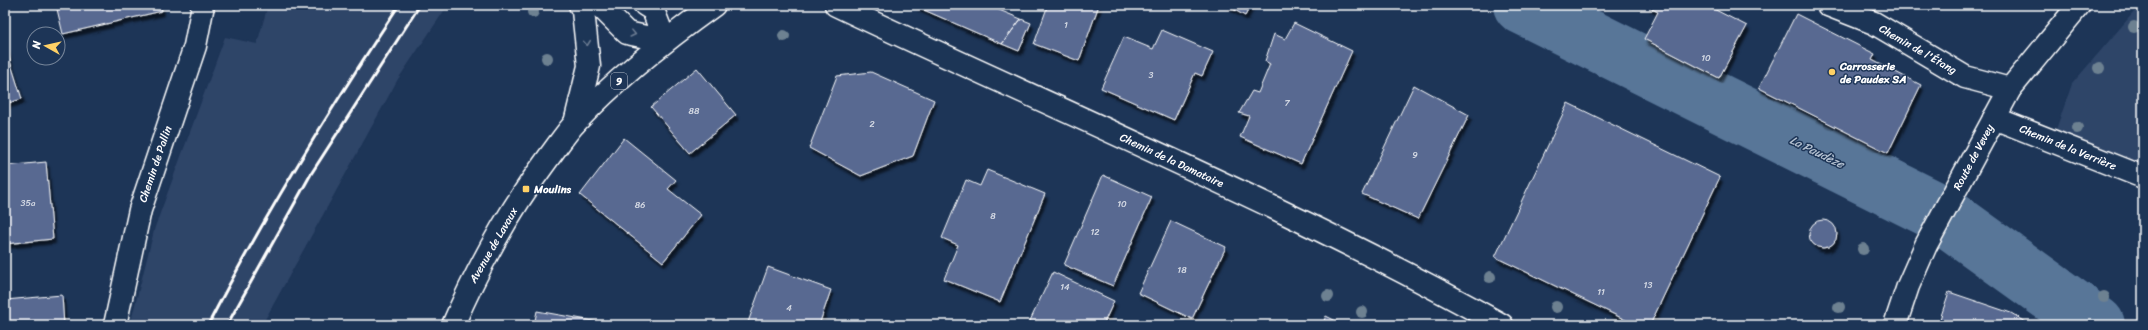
<svg xmlns="http://www.w3.org/2000/svg" width="2148" height="330" viewBox="0 0 2148 330" font-family="Sriracha,sans-serif">
	<defs>
		<filter id="shadow"><feDropShadow dx="2.5" dy="4.5" stdDeviation="1" flood-color="#0009"/></filter>
	</defs>
	<rect width="100%" height="100%" fill="#1d3557"/>
	<filter id="ink" filterUnits="userSpaceOnUse"><feTurbulence type="fractalNoise" baseFrequency=".025" numOctaves="2"/><feDisplacementMap in="SourceGraphic" scale="8" xChannelSelector="R" yChannelSelector="G"/><feConvolveMatrix kernelMatrix="1 2 1 2 8 2 1 2 1" color-interpolation-filters="sRGB"/></filter>
	<g filter="url(#ink)">
		<path fill="#2f4568" d="M268,5h180l-50,74 -136,246h-132l25,-98 70,-190 32,7z
			M2140,5h3v172l-91,-36 20,-57z"/>
		<g fill="none" stroke-linecap="round" stroke-linejoin="round">
			<path stroke="#587698" stroke-width="58" d="M1522,5l420,209 154,111"/>
		</g>
		<path fill="#586991" stroke="#fff" filter="url(#shadow)" d="M56,5h105l1,6 -99,23z
			M916,5h71l34,14 -19,25 -85,-37z
			M1048,5h51l-20,56 -45,-17z
			M1226,5h25l-6,11z
			M1649,5h57l41,21 -28,52 -75,-39 14,-27 -10,-5z
			M1796,14l79,40 -3,6 49,25 -33,68 -129,-65z
			M1021,19l10,4 -12,28 -17,-7z
			M1294,23l58,28 -51,113 -61,-27 9,-21 -10,-3 13,-22 6,2 12,-29 -5,-3 9,-27 11,5z
			M1162,30l51,22 -11,24 -7,-3 -21,47 -73,-32 23,-51 29,12z
			M5,45l17,54 -17,5z
			M697,68l39,47 -46,38 -39,-46z
			M871,72l63,28 -21,56 -52,20 -52,-28 28,-72z
			M1414,85l55,30 -51,104 -56,-25z
			M1568,103l152,74 -70,148h-14l-141,-68z
			M624,138l52,42 -8,9 33,26 -38,47 -83,-67z
			M46,162l7,77 -48,5v-78z
			M987,170l58,24 -45,108 -56,-23 14,-34 -16,-7 24,-58 14,6z
			M1103,175l49,22 -39,89 -49,-21z
			M1809 234a14 14 0 1 1 28 0a14 14 0 1 1-28 0Z
			M1171,221l55,26 -34,72 -54,-26z
			M768,267l63,23 -12,35h-72z
			M1053,272l61,29 -11,24h-75z
			M1949,292l62,21 20,12h-93z
			M62,295l2,30h-58l-1,-25z
			M537,311l79,14h-82z
			M1326,316l18,9h-22z"/>
		<g fill="none" stroke-linecap="round" stroke-linejoin="round">
			<defs>
				<path id="street" d="M599,5l28,28 38,8
					M645,5l8,5 12,31
					M1828,5l46,18 91,54 45,12
					M1994,118l149,59
					M575,123l14,-57 -6,-55 -3,-6
					M115,325l25,-115 55,-164 8,-41"/>
				<path id="secondary" d="M836,5c223,106 451,200 666,320
					M1895,325l13,-39 18,-41 84,-156 69,-84"/>
				<path id="primary" d="M453,325c26,-60 57,-116 96,-168 9,-12 17,-24 26,-34 42,-45 90,-83 139,-118"/>
			</defs>
			<use href="#street" stroke="#fff" stroke-width="25"/>
			<use href="#secondary" stroke="#fff" stroke-width="25"/>
			<use href="#primary" stroke="#fff" stroke-width="25"/>
			<use href="#street" stroke="#1d3557" stroke-width="22"/>
			<use href="#secondary" stroke="#1d3557" stroke-width="22"/>
			<use href="#primary" stroke="#1d3557" stroke-width="22"/>
			<path stroke="#fff" stroke-width="3" d="M208,325c57,-111 122,-216 191,-320
				M227,325l84,-151 109,-169"/>
		</g>
		<g fill="#6d8191">
			<circle cx="533" cy="12" r="6"/>
			<circle cx="2134" cy="27" r="6"/>
			<circle cx="784" cy="36" r="6"/>
			<circle cx="547" cy="58" r="6"/>
			<circle cx="2099" cy="68" r="6"/>
			<circle cx="2077" cy="128" r="6"/>
			<circle cx="1863" cy="249" r="6"/>
			<circle cx="1490" cy="277" r="6"/>
			<circle cx="1328" cy="296" r="6"/>
			<circle cx="2104" cy="297" r="6"/>
			<circle cx="1556" cy="307" r="6"/>
			<circle cx="1839" cy="307" r="6"/>
			<circle cx="1362" cy="312" r="6"/>
		</g>
		<defs><path id="oneway-chevron" d="M-2-3.5L2.5 0L-2 3.5" fill="none" stroke-width="1.6" stroke-linecap="round" stroke-linejoin="round"/></defs>
		<g stroke="#6c7c92">
			<use href="#oneway-chevron" transform="translate(633 34) rotate(14)"/>
			<use href="#oneway-chevron" transform="translate(587 43) rotate(84)"/>
		</g>
	</g>
	<g fill="#ffd166" stroke="#1d3557" stroke-width="1.5">
		<circle cx="1832" cy="72" r="4"/>
		<rect x="522" y="185" width="8" height="8" rx="2"/>
	</g>
	<g text-anchor="middle" stroke-width="3" stroke-linejoin="round" paint-order="stroke">
		<g font-size="9" fill="#d5dae4">
			<text x="1066" y="28">1</text>
			<text x="1706" y="61">10</text>
			<text x="1151" y="78">3</text>
			<text x="1287" y="106">7</text>
			<text x="694" y="114">88</text>
			<text x="872" y="127">2</text>
			<text x="1415" y="158">9</text>
			<text x="28" y="206">35a</text>
			<text x="1122" y="207">10</text>
			<text x="640" y="208">86</text>
			<text x="993" y="219">8</text>
			<text x="1095" y="235">12</text>
			<text x="1182" y="273">18</text>
			<text x="1648" y="288">13</text>
			<text x="1065" y="290">14</text>
			<text x="1601" y="295">11</text>
			<text x="789" y="311">4</text>
		</g>
		<rect fill="#1d3557" stroke="#bbc2cd" stroke-width="1" x="611" y="73" width="16" height="16" rx="3"/>
		<g font-size="10" font-weight="bold" fill="#fff">
			<text x="619" y="85">9</text>
		</g>
		<g font-size="11" fill="#fff" stroke="#1d3557">
			<text transform="translate(1918 49) rotate(30)" y="4">Chemin de l'Étang</text>
			<text transform="translate(2068 147) rotate(22)" y="4">Chemin de la Verrière</text>
			<text transform="translate(1973 157) rotate(-62)" y="4">Route de Vevey</text>
			<text transform="translate(1172 160) rotate(25)" y="4">Chemin de la Damataire</text>
			<text transform="translate(155 164) rotate(-71)" y="4">Chemin de Pallin</text>
			<text transform="translate(493 245) rotate(-60)" y="4">Avenue de Lavaux</text>
		</g>
		<g font-size="11" font-weight="bold" fill="#fff" stroke="#1d3557" text-anchor="start">
			<text x="1840" y="70">Carrosserie<tspan x="1840" dy="13">de Paudex SA</tspan></text>
			<text x="534" y="193">Moulins</text>
		</g>
		<g font-size="12" font-style="italic" fill="#b4c1d1" stroke="#1d3557">
			<text transform="translate(1817 152) rotate(26)" y="4">La Paudèze</text>
		</g>
	</g>
	<rect width="2148" height="330" fill="none" stroke="#1d3557" stroke-width="20"/>
	<rect x="10" y="10" width="2128" height="310" fill="none" stroke="#fff" stroke-width="1.5" filter="url(#ink)"/>
	<g transform="translate(46 46) rotate(278)"><circle r="19" fill="#1d3557" stroke="#77869a"/>
	<path d="M0-3L7 15L0 10L-7 15Z" fill="#ffd166"/>
	<text y="-6" font-size="11" font-weight="bold" text-anchor="middle" fill="#ffffff">N</text>
	</g>
</svg>
